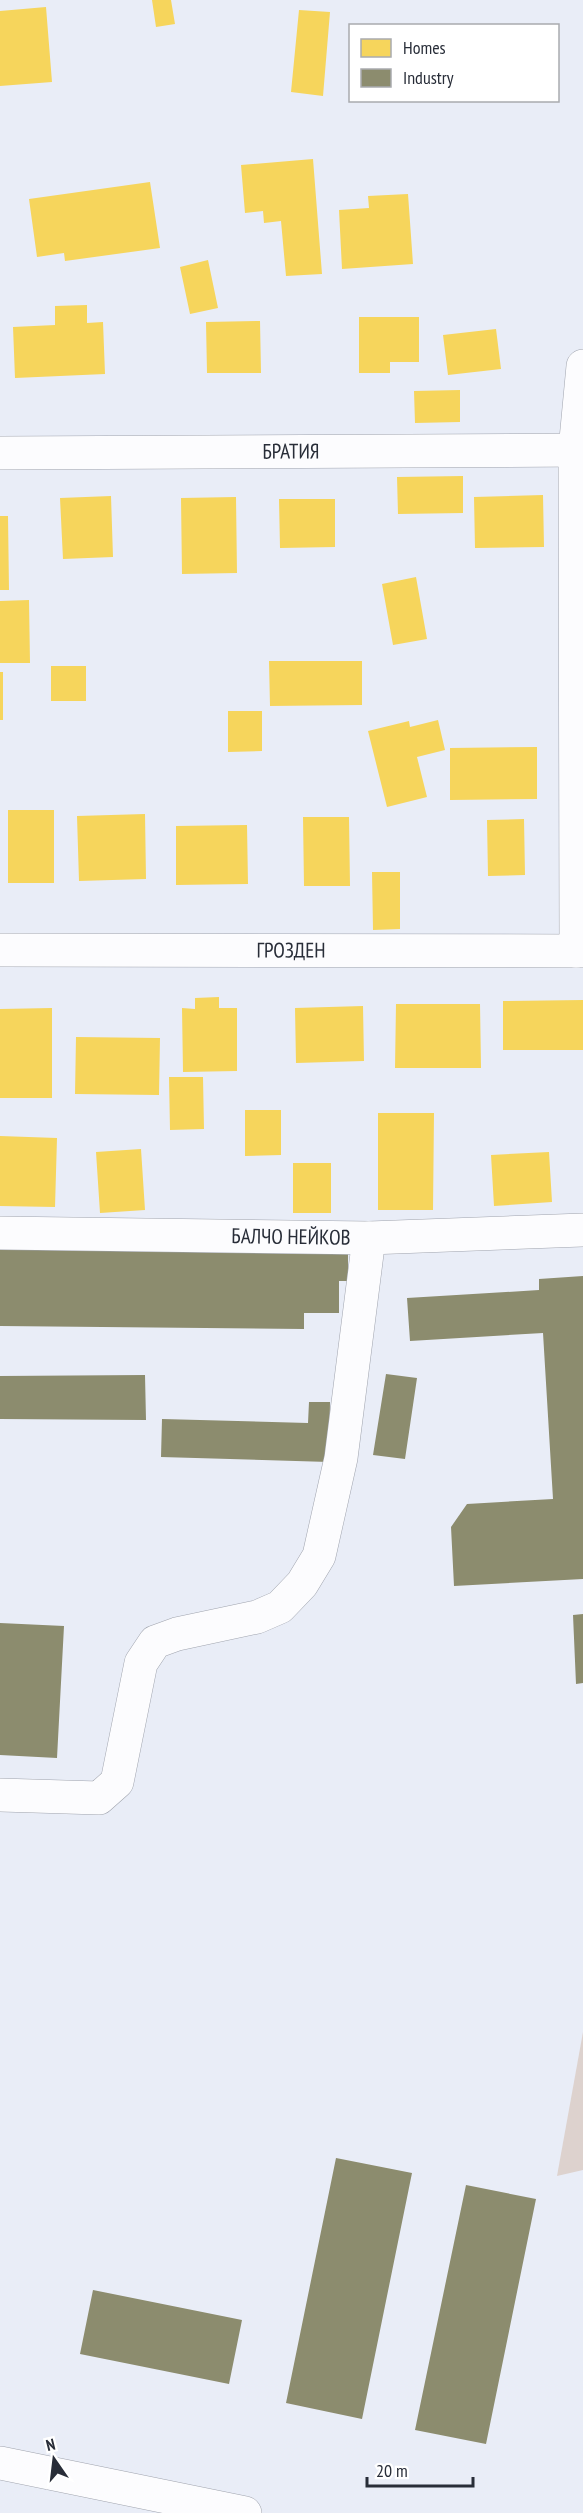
<svg xmlns="http://www.w3.org/2000/svg" width="583" height="2513" viewBox="0 0 583 2513" font-family="'PT Sans Narrow',sans-serif">
	<rect width="100%" height="100%" fill="#e9edf7"/>
	<path fill="#ddd2ce" d="M583,2032v138l-26,6z"/>
	<path fill="#f6d55c" d="M152,0h19l4,24 -19,3z
		M46,7l6,75 -52,4v-75z
		M299,10l31,2 -7,84 -32,-4z
		M313,159l9,115 -36,2 -5,-55 -17,2 -1,-12 -18,2 -4,-48z
		M150,182l10,66 -95,13 -1,-8 -27,4 -8,-58z
		M408,194l5,70 -71,5 -3,-59 30,-2 -1,-12z
		M208,260l10,48 -28,6 -10,-47z
		M87,305v18l16,-1 2,52 -90,4 -2,-51 42,-2v-19z
		M359,317h60v45h-29v11h-31z
		M260,321l1,52h-54l-1,-51z
		M496,329l5,40 -53,6 -5,-40z
		M460,390v32l-45,1 -1,-32z
		M463,476v37l-65,1 -1,-37z
		M543,495l1,52 -69,1 -1,-51z
		M111,496l2,61 -50,2 -3,-61z
		M236,497l1,76 -55,1 -1,-76z
		M279,499h56v48l-55,1z
		M0,516h8l1,74h-9z
		M416,577l11,62 -34,6 -11,-61z
		M29,600l1,63h-30v-62z
		M269,661h93v44l-92,1z
		M51,666h35v35h-35z
		M0,672h3v48h-3z
		M228,711h34v40l-34,1z
		M438,720l7,30 -28,7 10,40 -40,10 -19,-76 41,-10 1,6z
		M537,747v52l-87,1v-52z
		M8,810h46v73h-46z
		M145,814l1,65 -67,2 -2,-65z
		M303,817h46l1,69h-46z
		M524,819l1,56 -37,1 -1,-56z
		M247,825l1,59 -72,1v-59z
		M372,872h28v57l-27,1z
		M219,997v11h18v63l-54,1 -1,-64 13,1v-11z
		M583,1000v50h-80v-49z
		M396,1004h84l1,64h-86z
		M363,1006l1,55 -68,2 -1,-55z
		M52,1008v90h-52v-89z
		M76,1037l84,1 -1,57 -84,-1z
		M169,1077h34l1,52 -34,1z
		M245,1110h36v45l-36,1z
		M378,1113h56l-1,97h-55z
		M0,1136l57,2 -2,69 -55,-1z
		M141,1149l4,61 -45,3 -4,-61z
		M549,1152l3,50 -58,4 -3,-51z
		M293,1163h38v50h-38z"/>
	<path fill="#8c8c6e" d="M0,1245l348,4v32h-9v32h-35v16l-304,-3z
		M583,1276v303l-129,7 -3,-59 16,-23 86,-5 -10,-166 -133,8 -3,-43 132,-8v-11z
		M386,1374l31,4 -12,81 -32,-4z
		M145,1375l1,45 -146,-1v-43z
		M309,1402h21l-1,60 -168,-5 1,-38 146,4z
		M583,1614v69l-7,1 -3,-69z
		M0,1623l64,3 -7,132 -57,-3z
		M336,2158l76,15 -50,246 -76,-16z
		M466,2185l70,14 -50,245 -71,-14z
		M93,2290l149,30 -13,64 -149,-30z"/>
	<g fill="none" stroke-linecap="round" stroke-linejoin="round">
		<defs>
			<g id="minor">
				<path id="s1" d="M0,453l583,-3"/>
				<path id="s2" d="M0,950l583,1"/>
				<path d="M576,951l-1,-501 8,-84"/>
				<path id="s3" d="M0,1233l369,5 214,-8"/>
				<path d="M0,1795l99,3 18,-16 24,-119 14,-21 22,-8 80,-17 23,-10 22,-23 17,-28 22,-98 28,-220"/>
				<path d="M0,2463l245,50"/>
			</g>
		</defs>
		<use href="#minor" stroke="#a0a4ae" stroke-width="34"/>
		<use href="#minor" stroke="#fcfcfe" stroke-width="33"/>
	</g>
	<g text-anchor="middle" stroke-width="6" stroke-linejoin="round" paint-order="stroke">
		<g font-size="21" fill="#282d38" stroke="#fff">
			<text dy="7" stroke="none"><textPath href="#s1" startOffset="291">БРАТИЯ</textPath></text>
			<text dy="7" stroke="none"><textPath href="#s2" startOffset="291">ГРОЗДЕН</textPath></text>
			<text dy="7" stroke="none"><textPath href="#s3" startOffset="291">БАЛЧО НЕЙКОВ</textPath></text>
		</g>
	</g>
	<rect x="349" y="24" width="210" height="78" fill="#ffffff" stroke="#a9abaf" stroke-width="1.5"/>
	<rect x="361" y="39" width="30" height="18" fill="#f6d55c" stroke="#a9abaf" stroke-width="1.5"/>
	<text x="403" y="54" font-size="18" fill="#282d38">Homes</text>
	<rect x="361" y="69" width="30" height="18" fill="#8c8c6e" stroke="#a9abaf" stroke-width="1.5"/>
	<text x="403" y="84" font-size="18" fill="#282d38">Industry</text>
	<g transform="translate(54 2459) rotate(346)" stroke="#ffffff" stroke-width="4.5" paint-order="stroke">
	<path d="M0-4.5L10 22L0 15L-10 22Z" fill="#282d38"/>
	<text y="-9" font-size="16" font-weight="bold" text-anchor="middle" fill="#282d38">N</text>
	</g>
	<path d="M367 2477v9h106v-9" fill="none" stroke="#282d38" stroke-width="3"/>
	<text x="376" y="2477" font-size="18" fill="#282d38" stroke="#ffffff" stroke-width="4.5" paint-order="stroke">20 m</text>
</svg>
